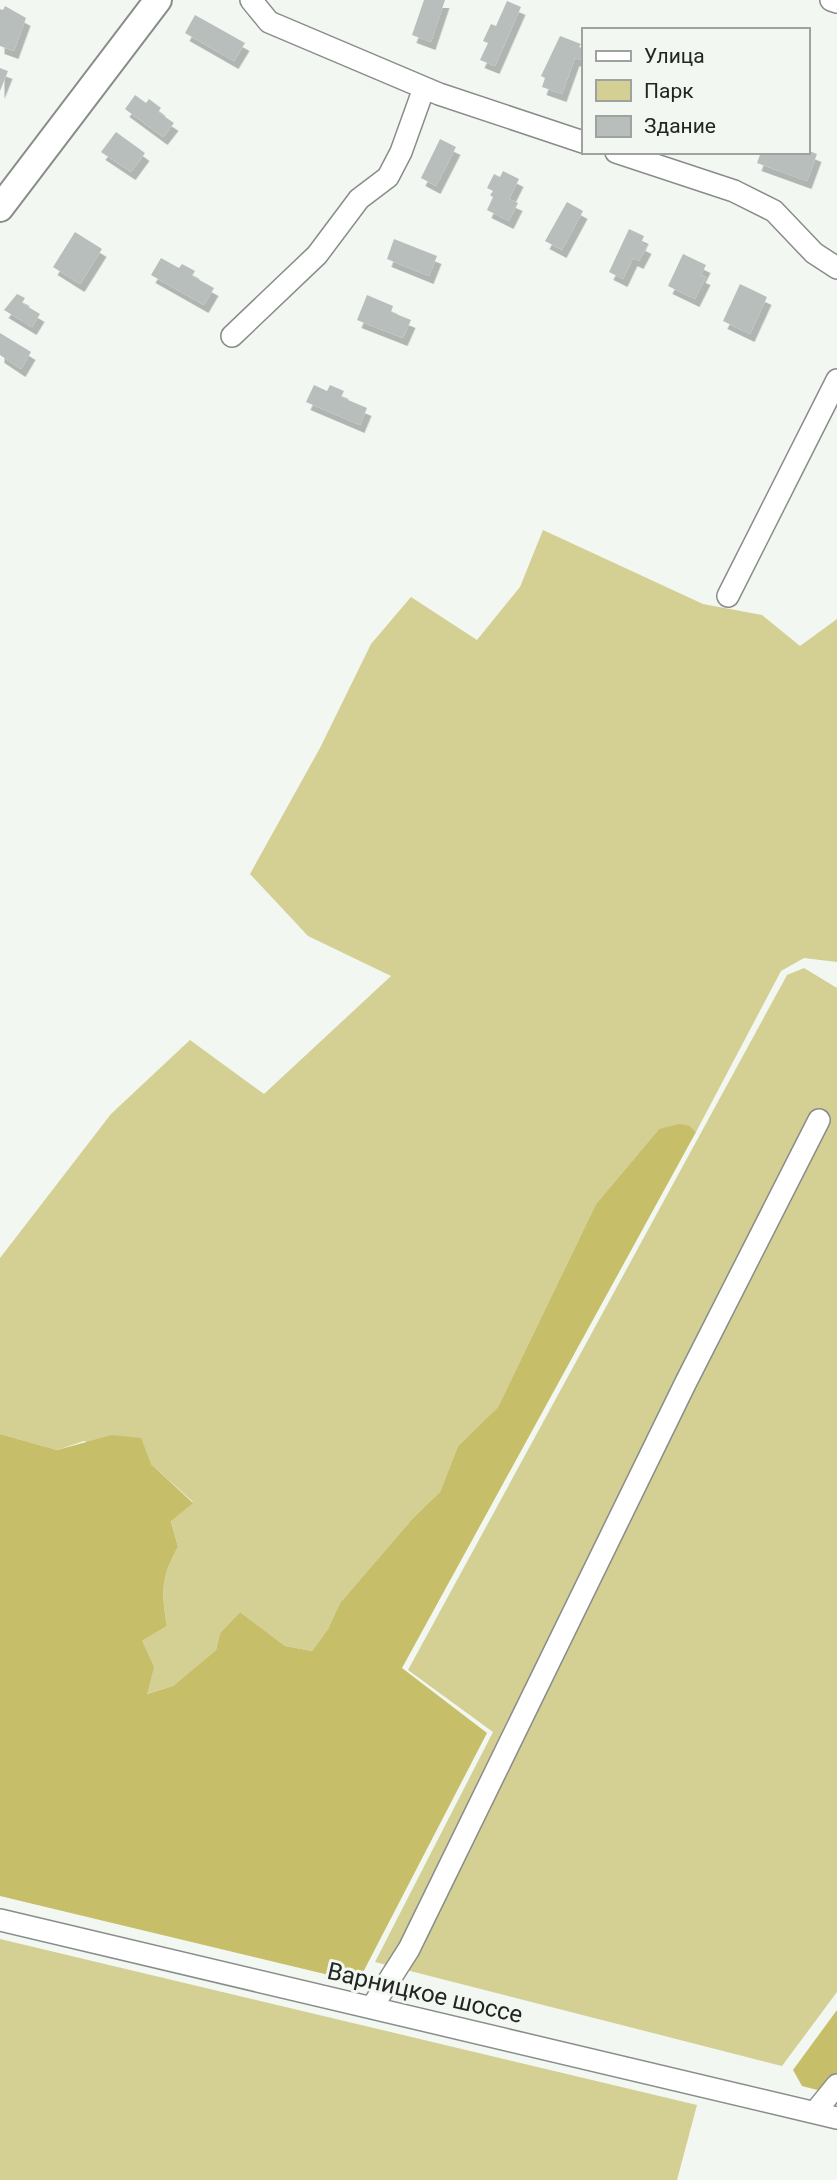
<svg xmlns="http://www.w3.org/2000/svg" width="837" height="2180" viewBox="0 0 837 2180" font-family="Roboto,sans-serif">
	<defs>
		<filter id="shadow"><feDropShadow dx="4.5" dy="8" stdDeviation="0" flood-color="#0004"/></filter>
	</defs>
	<rect width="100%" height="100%" fill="#f2f7f2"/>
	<path fill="#d4cf93" d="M543,530l160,74 59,11 38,31 37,-27v343l-33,-4 -23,13 -85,161 -6,-6 -31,3 -63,75 -98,203 -40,39 -18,46 -27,26 -73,85 -12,26 -16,22 -27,-5 -45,-34 -20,21 -4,17 -43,36 -27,8 -4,-53 25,-15c-6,-34 -6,-49 11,-79l-7,-27 22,-18 -42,-38 -67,-23 -27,9 -57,-16v-176l111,-144 79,-74 74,54 127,-118 -83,-40 -58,-62 70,-126 51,-104 40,-47 66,43 43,-53z
		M804,968l33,20v1004l-55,74 -407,-104 118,-230 -85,-62 379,-695z
		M0,1939l697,166 -20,75h-677z"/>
	<path fill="#c7be69" d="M679,1124l11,2 6,6 -294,536 85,65 -129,249 -358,-86v-462l57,16 55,-15 29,3 10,26 42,39 -22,18 7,26c-17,30 -17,45 -11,79l-25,15 12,26 -7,27 26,-8 43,-36 4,-17 20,-21 45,34 27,5 16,-22 12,-26 73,-85 27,-26 18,-46 40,-39 98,-203 63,-75z
		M837,2010v85l-35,-9 -9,-16z"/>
	<path fill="#b8bebb" filter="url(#shadow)" d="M424,0h21l-14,42 -19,-7z
		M507,1l14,6 -26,59 -15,-6 8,-17 -5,-2 8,-17 5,2z
		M5,6l21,12 -12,33 -14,-5v-37l3,1z
		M195,15l50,28 -11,18 -49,-28z
		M560,36l21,8 -2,3 4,1 -2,12 -6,-2 -13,36 -20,-7 3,-9 -4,-2z
		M0,68l8,3 -8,20z
		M135,95l11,8 3,-4 12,9 -3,4 16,11 -11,14 -38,-28z
		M116,132l29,21 -14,19 -30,-20z
		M440,139l16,8 -20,39 -15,-8z
		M807,150l10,4 -10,27 -50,-18 4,-11 31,2z
		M503,171l16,8 -10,20 9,4 -9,18 -22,-11 6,-13 -3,-2 3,-4 -6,-3 7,-14 6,3z
		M567,202l16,9 -21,39 -17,-9z
		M629,229l15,7 -3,7 6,3 -8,15 -6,-3 -10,21 -14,-7z
		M75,232l27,17 -22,35 -27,-17z
		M394,239l43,17 -8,20 -42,-17z
		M683,254l23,11 -5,10 5,2 -11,22 -27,-13z
		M161,258l18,10 3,-4 13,7 -3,5 22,12 -10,17 -53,-30z
		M740,284l27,13 -17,37 -27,-13z
		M17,294l8,4 -3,5 18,11 -8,13 -28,-17z
		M367,295l26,11 -2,6 20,8 -8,18 -46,-18z
		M0,333l31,19 -10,17 -21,-14z
		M314,385l13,6 3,-6 14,6 -3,6 26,11 -7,17 -54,-23z"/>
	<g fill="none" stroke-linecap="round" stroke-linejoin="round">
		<defs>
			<path id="minor" d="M251,0l18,22 170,72 144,48
				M831,0l6,2
				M616,152l118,39 40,20 40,42 23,15
				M232,336l85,-81 42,-56 29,-22 13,-25 23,-64
				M728,596l109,-216
				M0,1920l837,198
				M372,2007l37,-58 276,-565 134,-264
				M815,2112l22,-27"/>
			<path id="major" d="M0,208l158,-208"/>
		</defs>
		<use href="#minor" stroke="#898d89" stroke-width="24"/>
		<use href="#major" stroke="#898d89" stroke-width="30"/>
		<use href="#minor" stroke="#fff" stroke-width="21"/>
		<use href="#major" stroke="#fff" stroke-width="26"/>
	</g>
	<g text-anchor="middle" stroke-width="6" stroke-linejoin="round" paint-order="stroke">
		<g font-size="24" fill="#232523" stroke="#f2f7f2">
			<text transform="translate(425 1993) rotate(13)" y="8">Варницкое шоссе</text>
		</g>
	</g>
	<rect x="582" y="28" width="228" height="126" fill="#f2f7f2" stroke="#9fa39f" stroke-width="2"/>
	<rect x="596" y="51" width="35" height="10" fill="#ffffff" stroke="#9fa39f" stroke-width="2"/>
	<text x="644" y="63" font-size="21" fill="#232523">Улица</text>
	<rect x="596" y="80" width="35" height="21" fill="#d4cf93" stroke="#9fa39f" stroke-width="2"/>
	<text x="644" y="98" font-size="21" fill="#232523">Парк</text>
	<rect x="596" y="116" width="35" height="21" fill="#b8bebb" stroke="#9fa39f" stroke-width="2"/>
	<text x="644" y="133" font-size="21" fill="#232523">Здание</text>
</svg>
